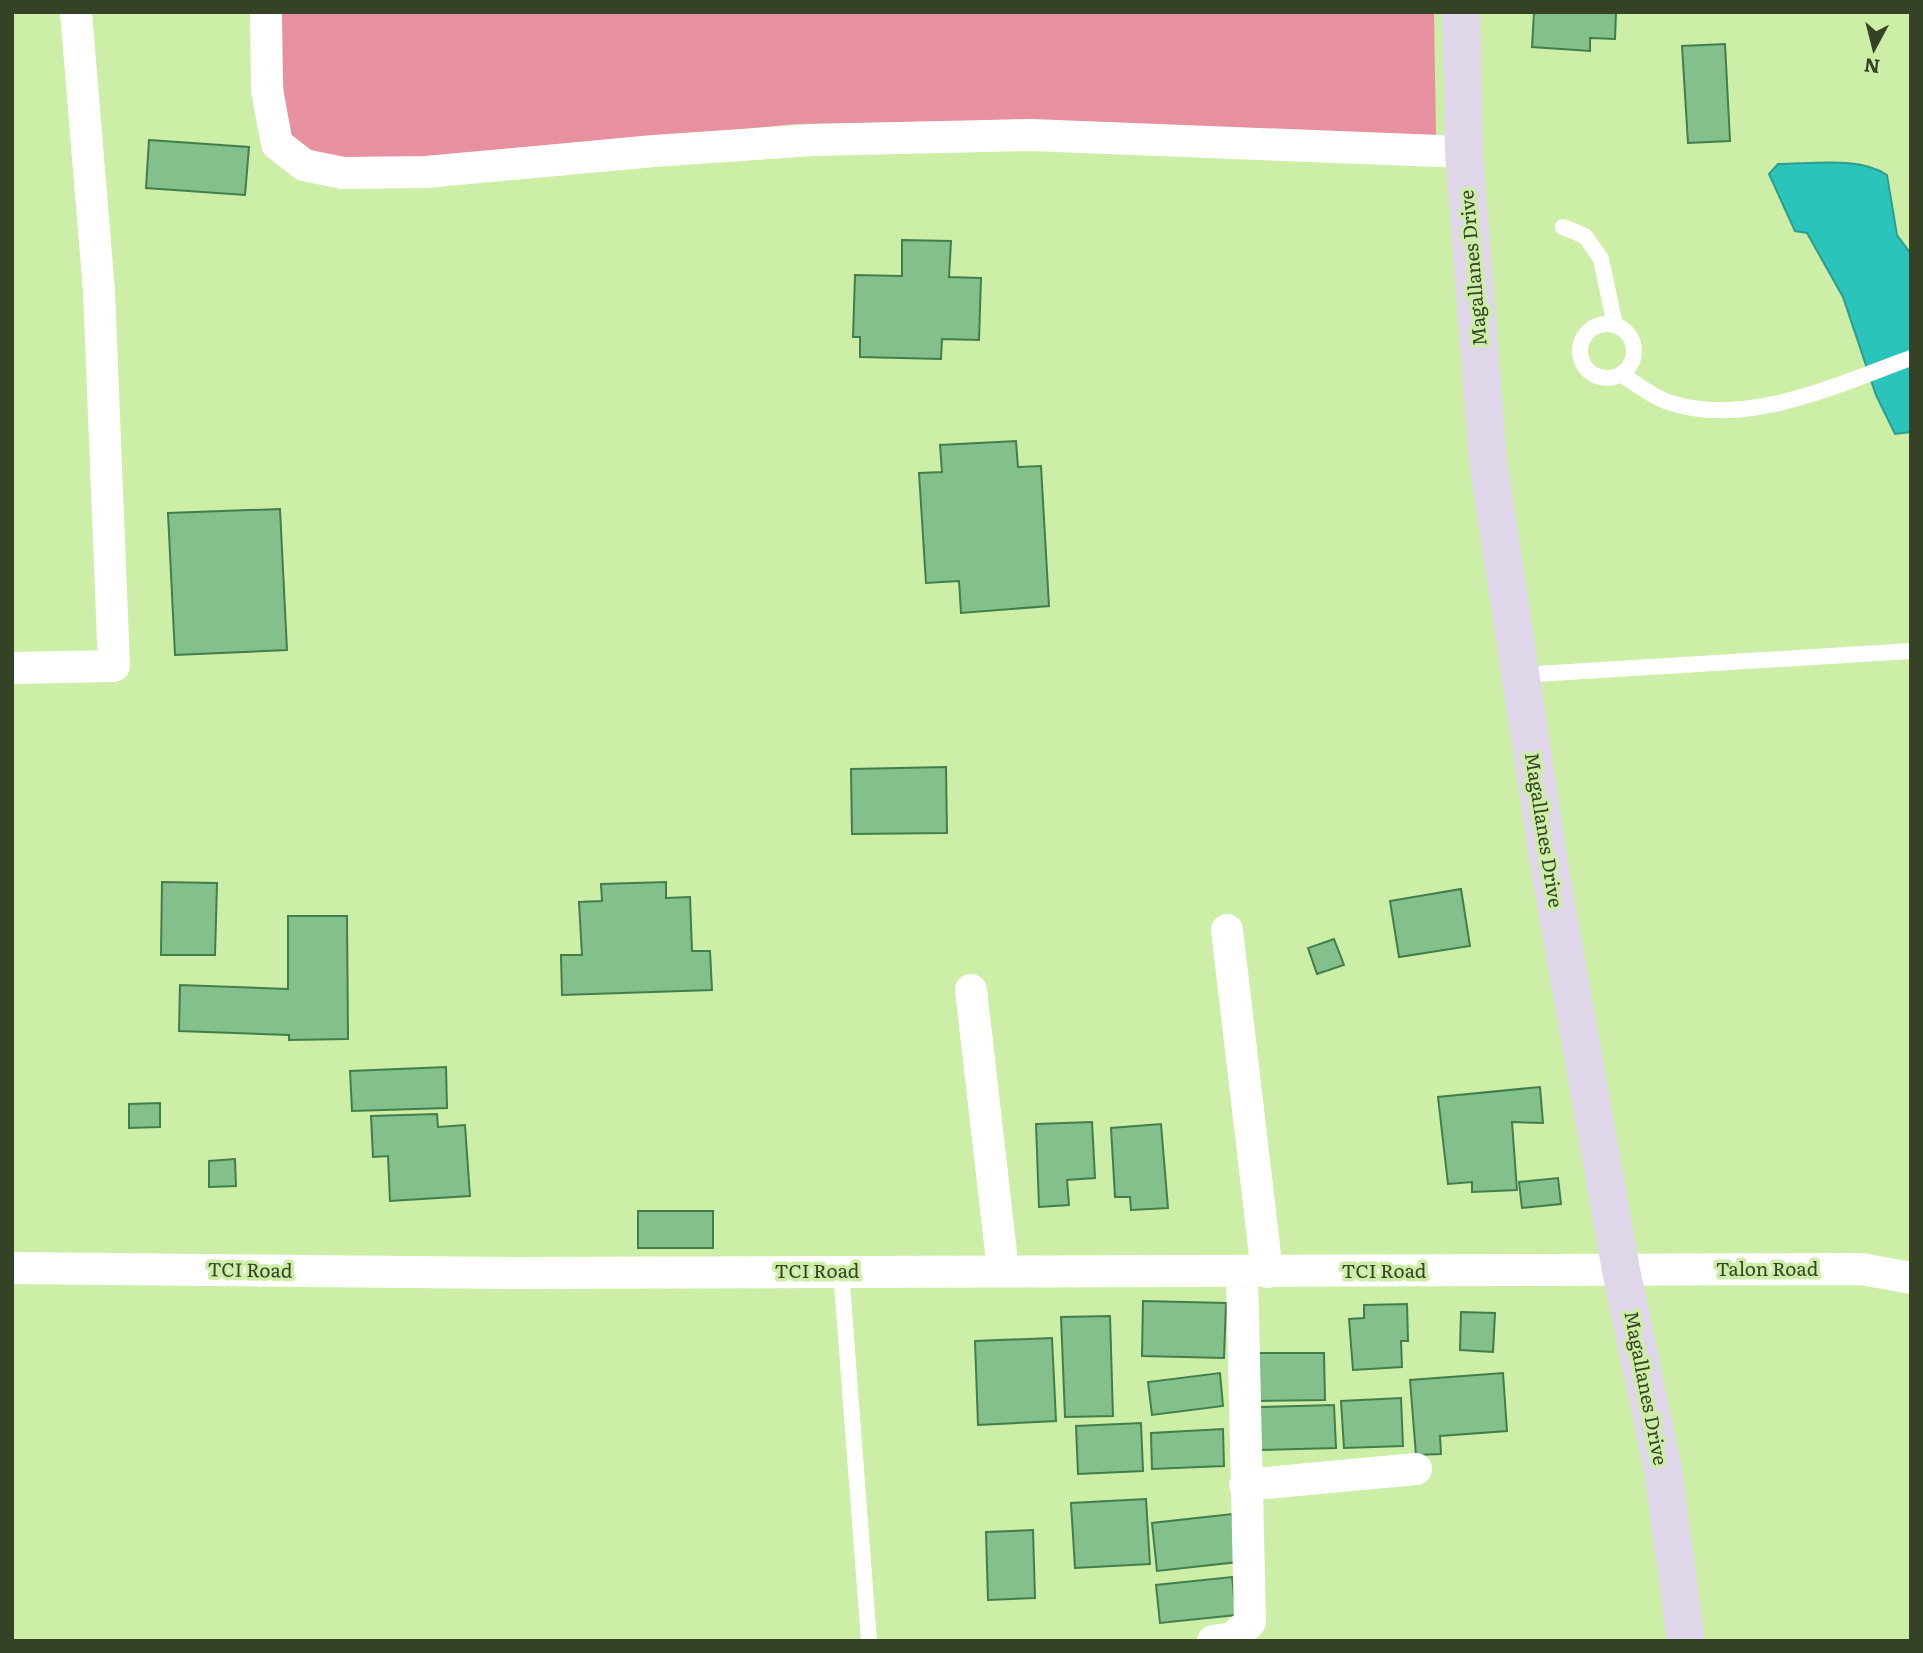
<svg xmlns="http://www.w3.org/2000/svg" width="1923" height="1653" viewBox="0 0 1923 1653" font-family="Literata,serif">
	<rect width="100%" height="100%" fill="#cdeea6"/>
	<path fill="#e791a0" d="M279,12h1155l2,125 -400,-17 -240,4 -372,35 -79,3 -39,-13 -20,-19z"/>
	<path fill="#2ac4ba" stroke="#2d9d8d" stroke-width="2" d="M1778,164c33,0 81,-8 109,11l10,60 14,19v178l-16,2 -19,-39 -33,-98 -36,-64 -12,-2 -26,-57z"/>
	<path fill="#83c08b" stroke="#427e4c" stroke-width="2" d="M1534,12h82l-1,27 -25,-1v13l-58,-4z
		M1725,44l5,97 -42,2 -6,-97z
		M149,140l100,7 -4,48 -99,-7z
		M902,240l49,1 -2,36 32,1 -2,62 -37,-1 -1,20 -81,-2v-20h-7l2,-62 47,1z
		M1016,441l2,26 23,-1 8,140 -88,7 -2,-32 -33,2 -7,-110 23,-1 -2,-27z
		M280,509l7,141 -112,5 -7,-142z
		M946,767l1,66 -95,1 -1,-65z
		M162,882l55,1 -2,72h-54z
		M666,882v16l24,-1 2,54h18l2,39 -150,5 -1,-40h21l-3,-53 23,-1 -1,-17z
		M1461,889l9,57 -71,11 -9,-56z
		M288,916h59l1,123 -59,1v-5l-110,-4 1,-46 108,4z
		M1334,939l10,26 -27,9 -9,-26z
		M446,1067l1,41 -95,3 -2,-40z
		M1540,1087l3,36 -31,-1 5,68 -45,2v-10l-24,2 -10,-87z
		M160,1103v24l-31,1v-24z
		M437,1114l1,13 27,-2 5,71 -80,5 -2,-45 -15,1 -2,-41z
		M1092,1122l3,56 -28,2 2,25 -30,2 -3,-83z
		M1161,1124l7,84 -37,2 -1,-13h-15l-4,-69z
		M235,1159l1,27 -27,1v-26z
		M1558,1178l3,26 -39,4 -3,-26z
		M638,1211h75v37h-75z
		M1143,1301l83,2 -2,55 -82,-2z
		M1407,1304l1,37h-7l1,26 -49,3 -4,-51 15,-1v-13z
		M1461,1312l34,1 -2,39 -33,-2z
		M1110,1316l3,100 -48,1 -4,-100z
		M1052,1338l4,83 -78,4 -3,-84z
		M1255,1353h69l1,47 -70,1z
		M1220,1373l3,33 -71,9 -4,-33z
		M1503,1373l4,58 -67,5 1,18 -25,1 -6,-75z
		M1401,1398l2,48 -59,2 -3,-47z
		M1334,1405l2,43 -77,2 -1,-43z
		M1141,1423l2,48 -65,3 -2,-48z
		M1223,1429l1,37 -72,3 -1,-36z
		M1146,1499l4,65 -75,4 -4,-65z
		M1232,1514l6,48 -81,9 -5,-48z
		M1033,1530l2,68 -47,2 -2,-68z
		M1232,1577l4,38 -76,8 -4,-38z"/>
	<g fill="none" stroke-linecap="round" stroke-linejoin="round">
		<path stroke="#fff" stroke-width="16" d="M1563,227l22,9 16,23 14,66
			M1580 351a27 27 0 1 1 54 0a27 27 0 1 1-54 0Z
			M1622,375c14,8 30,22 46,27 78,27 170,-18 243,-44
			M1520,675l391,-24
			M841,1271l28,370"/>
		<path stroke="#fff" stroke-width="32" d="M266,12l1,78 10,54 27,21 39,8 83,-1 228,-21 160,-11 217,-5 433,17
			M12,668l102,-2 -15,-375 -23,-279
			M1227,930l40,342
			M971,990l32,280
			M12,1268l505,5 1345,-4 49,9
			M1245,1485l171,-16
			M1213,1641l20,-3 17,-16 -8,-350"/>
		<path stroke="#e0d6e9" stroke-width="38" d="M1461,12l3,140 24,309 62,409 71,400 42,200 23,171"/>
	</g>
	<g text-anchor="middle" stroke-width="7" stroke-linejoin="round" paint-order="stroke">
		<g font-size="19" fill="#354225" stroke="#cdeea6">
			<text transform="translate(1473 268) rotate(-95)" y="7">Magallanes Drive</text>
			<text transform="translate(1544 830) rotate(81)" y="7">Magallanes Drive</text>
			<text x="1767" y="1276">Talon Road</text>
			<text transform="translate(250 1270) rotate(1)" y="7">TCI Road</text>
			<text x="817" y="1278">TCI Road</text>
			<text x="1384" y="1278">TCI Road</text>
			<text transform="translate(1646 1388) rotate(79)" y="7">Magallanes Drive</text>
		</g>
	</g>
	<rect width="1923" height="1653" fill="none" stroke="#354225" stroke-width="28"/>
	<g transform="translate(1874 49) rotate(187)" stroke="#cdeea6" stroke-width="5" paint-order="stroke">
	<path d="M0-5L12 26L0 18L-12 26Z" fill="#354225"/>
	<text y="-10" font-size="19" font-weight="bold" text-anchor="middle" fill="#354225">N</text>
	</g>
</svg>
